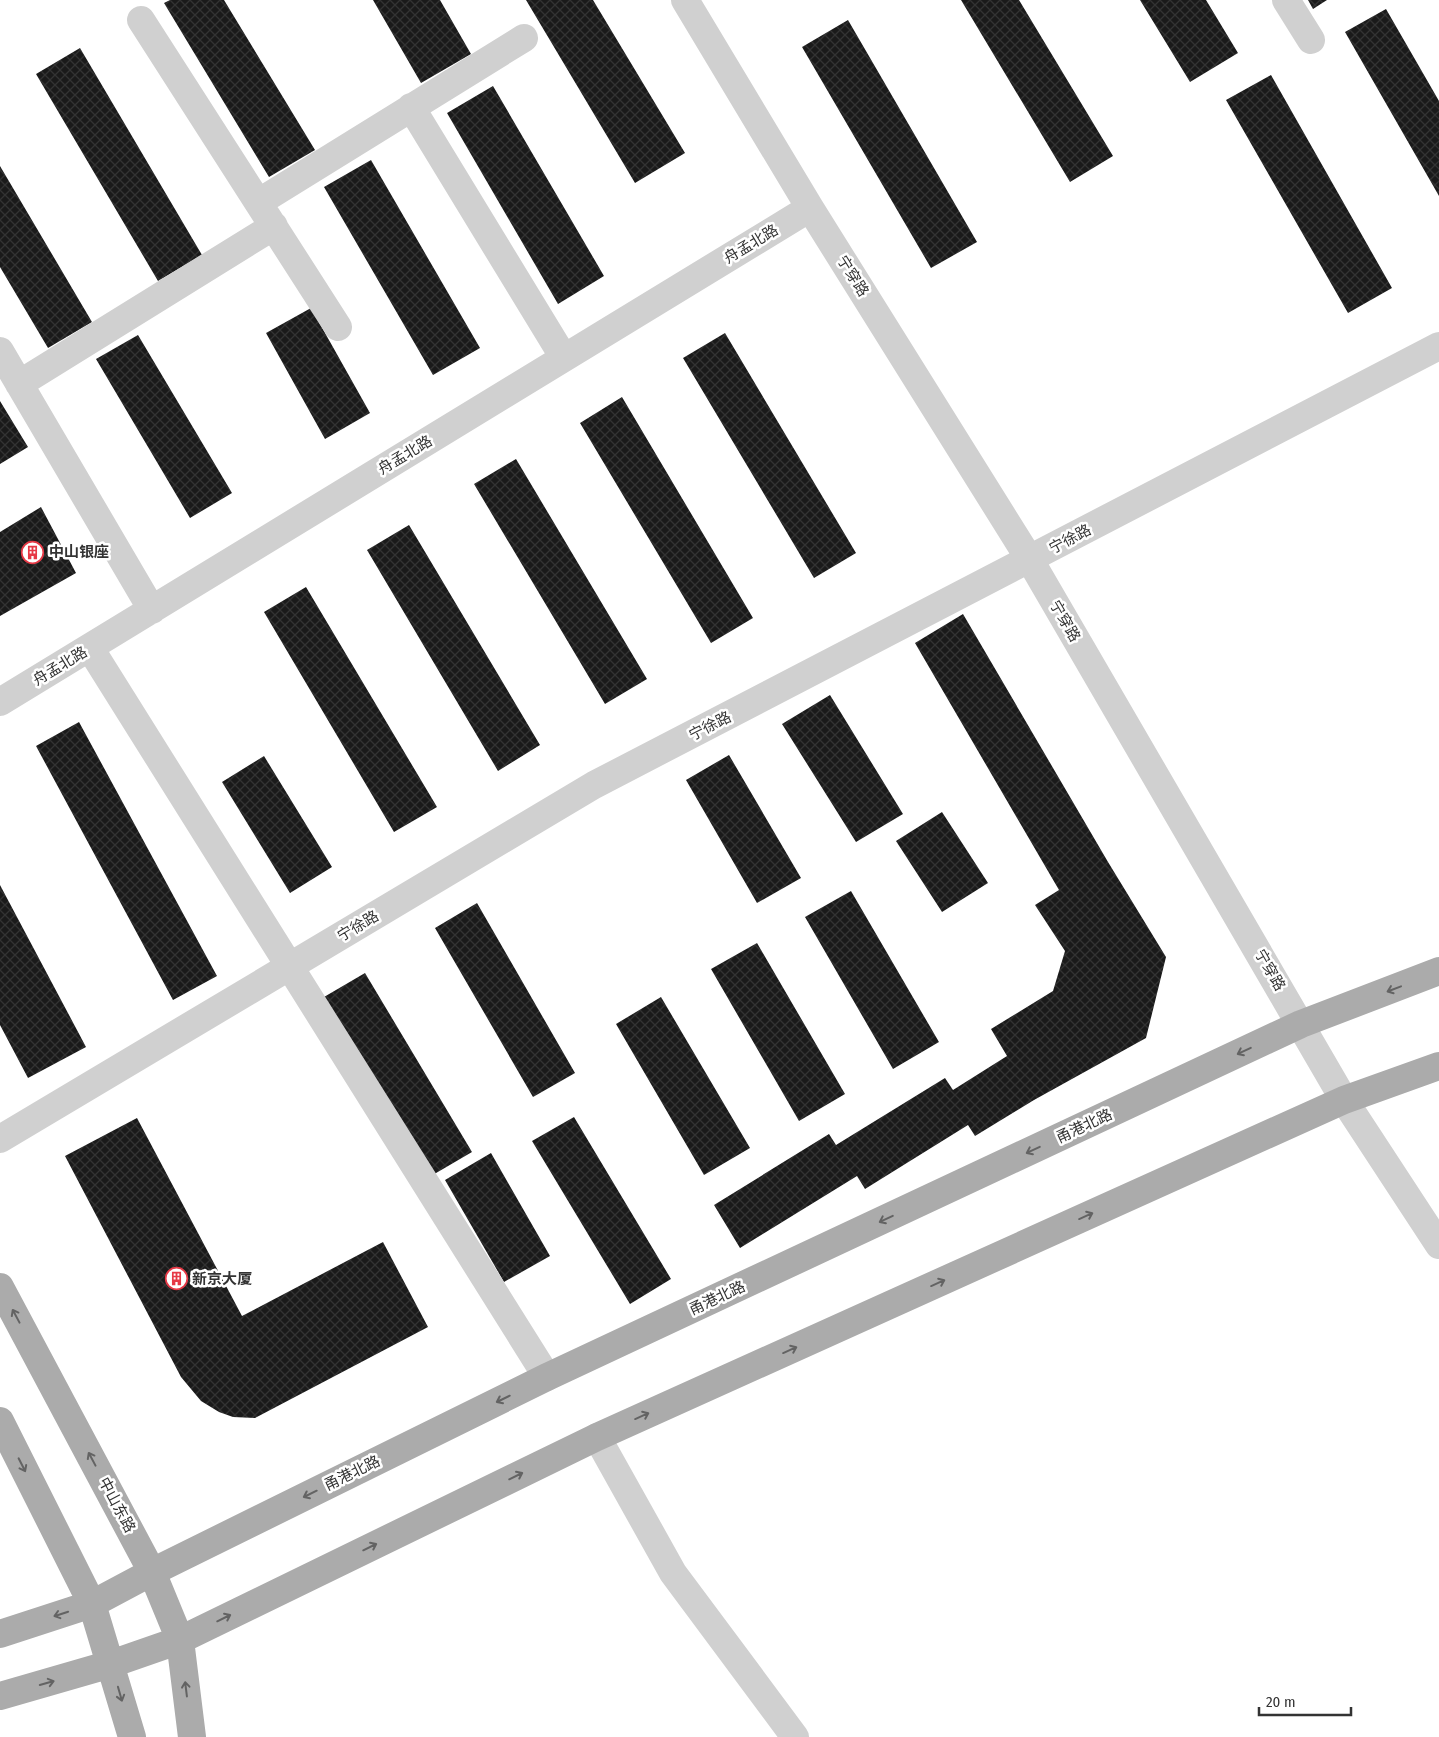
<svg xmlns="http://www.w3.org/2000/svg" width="1439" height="1737" viewBox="0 0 1439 1737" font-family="'Fira Sans Condensed','Noto Sans SC',sans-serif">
	<defs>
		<pattern id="building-cross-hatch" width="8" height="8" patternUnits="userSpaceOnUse" patternTransform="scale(1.25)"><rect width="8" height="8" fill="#1a1a1a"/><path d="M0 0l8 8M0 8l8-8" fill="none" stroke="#333"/></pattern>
	</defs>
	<rect width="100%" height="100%" fill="#fff"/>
	<path fill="url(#building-cross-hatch)" d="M170,0h54l91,150 -46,27 -105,-174z
		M373,0h67l31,54 -50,29z
		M526,0h67l92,153 -50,30z
		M961,0h58l94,156 -43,26z
		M1140,0h66l32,53 -48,29z
		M1308,0h19l-14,9z
		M1386,9l53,92v95l-94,-164z
		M848,20l129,222 -46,26 -129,-221z
		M80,48l122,207 -44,26 -122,-207z
		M1271,75l121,213 -44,25 -122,-213z
		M493,86l111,190 -46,28 -111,-191z
		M371,160l109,188 -47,27 -109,-188z
		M0,166l92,156 -44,26 -48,-81z
		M311,308l59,105 -45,26 -59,-106z
		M725,333l131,220 -42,25 -131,-220z
		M138,335l94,158 -42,25 -94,-159z
		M622,397l131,221 -42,25 -131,-220z
		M0,401l28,46 -28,17z
		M516,459l131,220 -42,25 -131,-220z
		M41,507l35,66 -76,43v-84z
		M409,525l131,220 -42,26 -131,-221z
		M306,587l131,220 -43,25 -130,-220z
		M963,614l145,248 58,95 -20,81 -112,62 -59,36 -7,-11 -103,64 -8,-13 -117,72 -26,-43 115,-71 7,11 109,-67 8,12 54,-34 -16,-27 62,-38 12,-40 -30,-46 24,-15 -144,-247z
		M830,695l73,119 -47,28 -74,-118z
		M79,722l138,254 -44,24 -137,-254z
		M729,755l72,123 -44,25 -71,-123z
		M264,756l68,111 -42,26 -68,-111z
		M942,812l46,71 -46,29 -46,-71z
		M0,885l86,162 -58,31 -28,-53z
		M851,891l88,151 -46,27 -88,-152z
		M477,903l98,170 -42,24 -98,-169z
		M757,943l88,151 -46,27 -88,-152z
		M365,973l107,179 -41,24 -107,-179z
		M661,997l89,151 -46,27 -88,-151z
		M574,1117l97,162 -41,25 -98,-163z
		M137,1118l105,198 141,-74 45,85 -173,91 -22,-1 -14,-5 -18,-11 -20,-24 -116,-221z
		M491,1153l59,103 -46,26 -59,-102z"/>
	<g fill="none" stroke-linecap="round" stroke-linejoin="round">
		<path stroke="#d0d0d0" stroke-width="28" d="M685,0l125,208 220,352 314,540 95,145
			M1286,0l25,40
			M141,20l197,307
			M411,107l153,251
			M259,202l265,-164
			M0,351l152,259
			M19,384l255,-158
			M90,648l457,729
			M0,702l810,-494
			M0,1139l594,-354 845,-439
			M597,1437l76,136 122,164"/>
		<path stroke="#ababab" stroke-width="28" d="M0,1287l152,285 28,68 12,97
			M0,1421l92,183 40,133
			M0,1634l92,-30 60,-32 395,-195 754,-353 138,-53
			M0,1696l111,-32 69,-24 417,-203 747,-337 95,-34"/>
	</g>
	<defs><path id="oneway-shaft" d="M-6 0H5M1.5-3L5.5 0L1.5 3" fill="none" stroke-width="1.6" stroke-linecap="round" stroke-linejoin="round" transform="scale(1.25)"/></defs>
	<g stroke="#636363">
		<use href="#oneway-shaft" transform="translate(1394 989) rotate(159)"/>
		<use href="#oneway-shaft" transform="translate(1244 1051) rotate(155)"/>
		<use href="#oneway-shaft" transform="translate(1033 1150) rotate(155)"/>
		<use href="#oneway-shaft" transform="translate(1086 1216) rotate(-24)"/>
		<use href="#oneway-shaft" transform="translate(886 1219) rotate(155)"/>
		<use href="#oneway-shaft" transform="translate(938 1283) rotate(-24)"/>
		<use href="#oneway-shaft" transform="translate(16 1316) rotate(-118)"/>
		<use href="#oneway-shaft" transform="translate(790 1350) rotate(-24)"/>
		<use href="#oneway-shaft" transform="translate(503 1399) rotate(154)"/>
		<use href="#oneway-shaft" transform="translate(642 1416) rotate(-24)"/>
		<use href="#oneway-shaft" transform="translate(92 1459) rotate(-118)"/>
		<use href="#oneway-shaft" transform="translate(22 1465) rotate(63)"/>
		<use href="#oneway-shaft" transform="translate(516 1476) rotate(-26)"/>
		<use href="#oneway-shaft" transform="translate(310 1494) rotate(154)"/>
		<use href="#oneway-shaft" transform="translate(370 1547) rotate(-26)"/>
		<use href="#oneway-shaft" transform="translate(61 1614) rotate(162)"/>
		<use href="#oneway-shaft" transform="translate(224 1618) rotate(-26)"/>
		<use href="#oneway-shaft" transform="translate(47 1683) rotate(-16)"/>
		<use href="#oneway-shaft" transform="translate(186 1689) rotate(-97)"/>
		<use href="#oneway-shaft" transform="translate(120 1694) rotate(74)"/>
	</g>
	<defs>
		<symbol id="building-ring" viewBox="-11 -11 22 22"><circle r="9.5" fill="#fff" stroke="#e63946" stroke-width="1.5"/><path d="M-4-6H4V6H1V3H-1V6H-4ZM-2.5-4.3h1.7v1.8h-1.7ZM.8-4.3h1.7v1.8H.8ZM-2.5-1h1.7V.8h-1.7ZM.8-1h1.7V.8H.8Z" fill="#e63946"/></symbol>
	</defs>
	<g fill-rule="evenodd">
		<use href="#building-ring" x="20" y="540" width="25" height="25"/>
		<use href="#building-ring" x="164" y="1266" width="25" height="25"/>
	</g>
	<g text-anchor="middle" stroke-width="5" stroke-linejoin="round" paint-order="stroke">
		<g font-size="15" fill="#333" stroke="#fff">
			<text transform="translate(751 244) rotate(-31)" y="5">舟孟北路</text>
			<text transform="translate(853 276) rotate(58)" y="5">宁穿路</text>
			<text transform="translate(405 455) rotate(-31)" y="5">舟孟北路</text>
			<text transform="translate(1070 539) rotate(-28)" y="5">宁徐路</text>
			<text transform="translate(1065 621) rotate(60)" y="5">宁穿路</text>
			<text transform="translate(60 666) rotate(-31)" y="5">舟孟北路</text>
			<text transform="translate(710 726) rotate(-27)" y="5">宁徐路</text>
			<text transform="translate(358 926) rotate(-31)" y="5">宁徐路</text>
			<text transform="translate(1270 970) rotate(60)" y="5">宁穿路</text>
			<text transform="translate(1084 1126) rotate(-25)" y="5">甬港北路</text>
			<text transform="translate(717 1298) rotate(-25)" y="5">甬港北路</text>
			<text transform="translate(352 1473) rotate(-26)" y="5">甬港北路</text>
			<text transform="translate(117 1505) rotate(62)" y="5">中山东路</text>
		</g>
		<g font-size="15" font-weight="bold" fill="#333" stroke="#fff" text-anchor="start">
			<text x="49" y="557">中山银座</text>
			<text x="192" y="1284">新京大厦</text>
		</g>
	</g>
	<path d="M1259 1707v8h92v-8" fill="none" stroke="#333333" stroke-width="2.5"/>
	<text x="1266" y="1707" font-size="15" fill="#333333" stroke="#ffffff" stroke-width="4" paint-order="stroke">20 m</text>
</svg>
